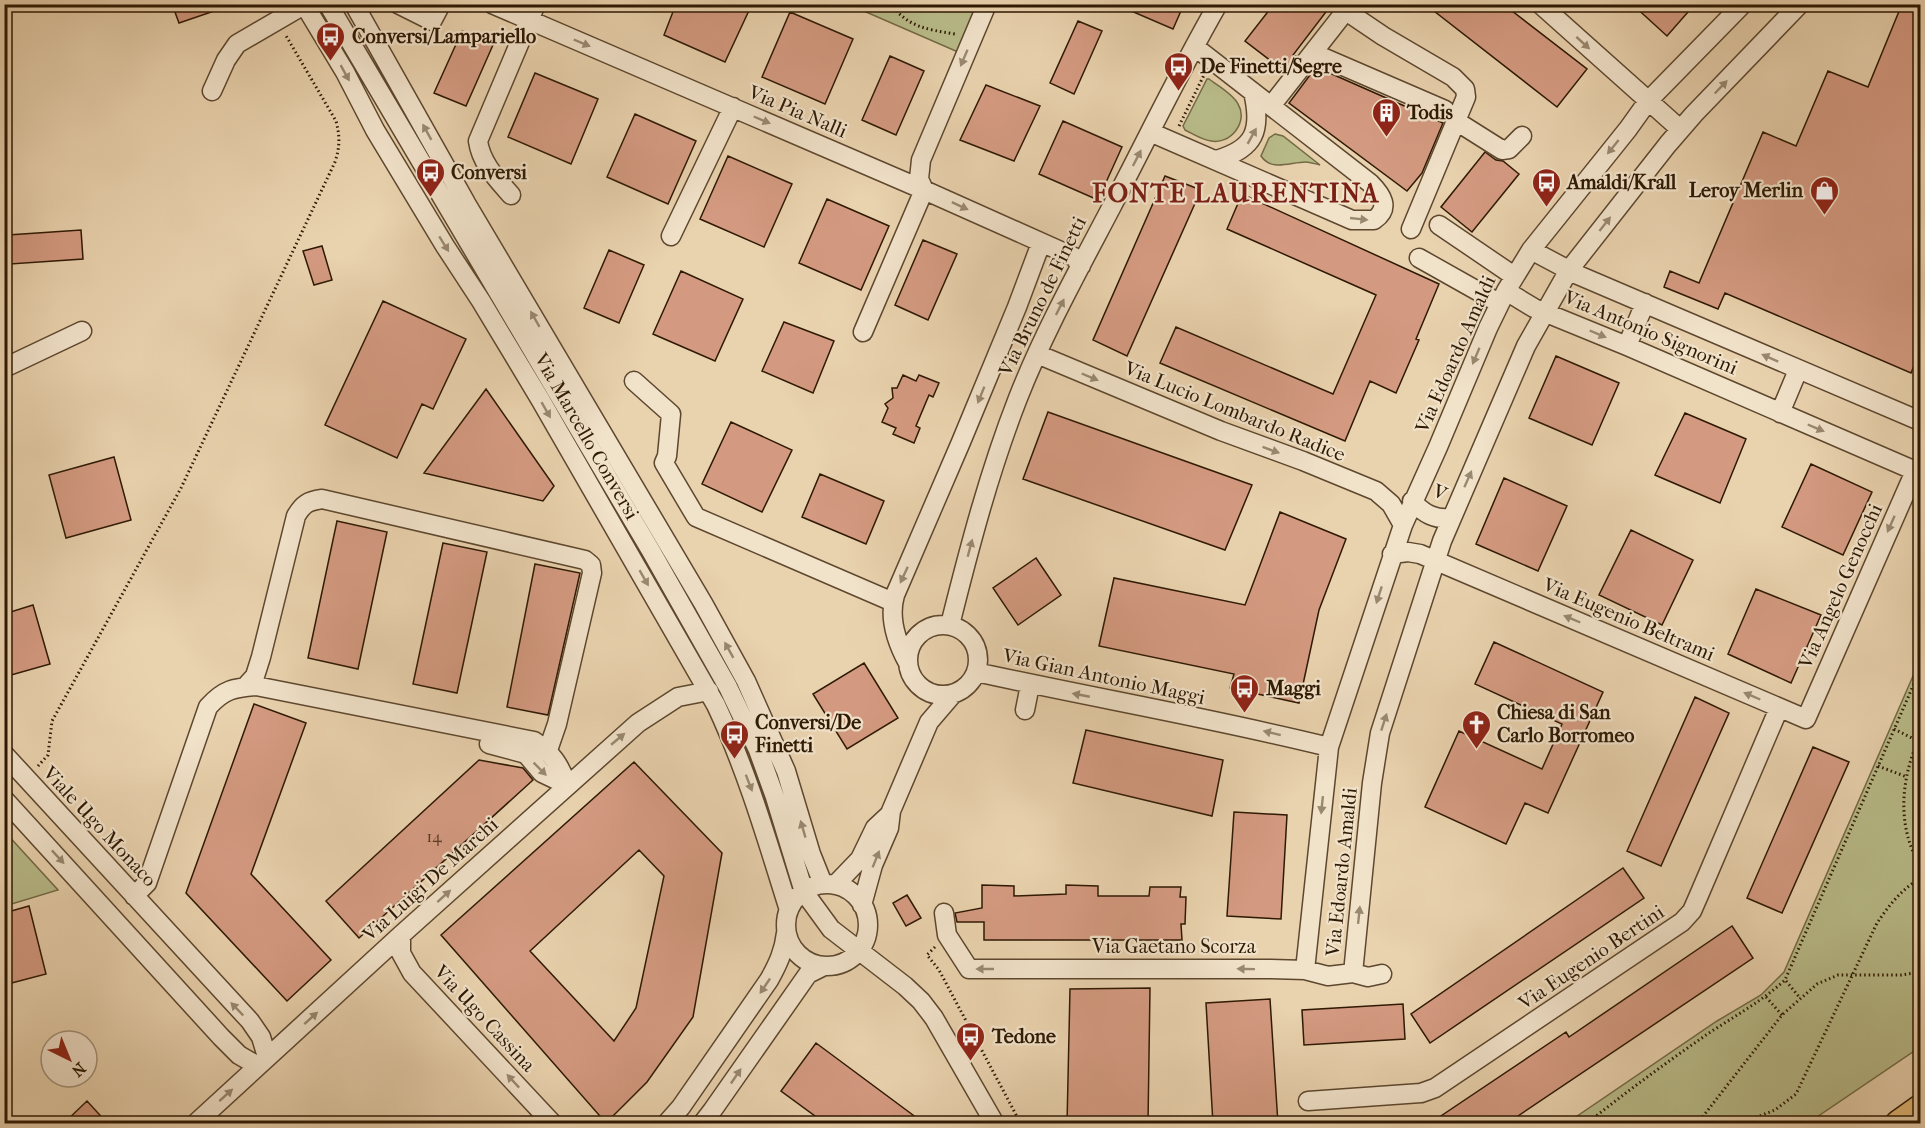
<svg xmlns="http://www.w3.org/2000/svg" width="1925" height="1128" viewBox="0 0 1925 1128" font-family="'IM FELL French Canon',serif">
	<rect width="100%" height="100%" fill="#e9d2ae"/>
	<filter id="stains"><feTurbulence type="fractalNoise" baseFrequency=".00333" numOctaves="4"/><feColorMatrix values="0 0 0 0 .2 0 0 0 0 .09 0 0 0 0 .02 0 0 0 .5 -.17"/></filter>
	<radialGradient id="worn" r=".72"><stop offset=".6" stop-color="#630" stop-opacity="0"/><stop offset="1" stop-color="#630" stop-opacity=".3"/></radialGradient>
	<path fill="#b8bb89" stroke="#736a46" stroke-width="1.5" d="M850,5h129l-21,47z
		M1207,79h2c9,7 24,15 29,25 11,18 -8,41 -27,37 -9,-1 -18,-7 -26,-11l-2,-4z
		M1275,134l8,2 37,29c-5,-1 -10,-3 -14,-3 -16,0 -34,10 -45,-6l8,-18z
		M1920,660v387l-112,76h-241l150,-102 44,-26 23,-23z
		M4,832h1l53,58 -53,16z"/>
	<path fill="#d49a81" stroke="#2e1903" stroke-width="1.5" fill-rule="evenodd" d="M172,4h54v3l-47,16z
		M676,4h76l-27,58 -61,-27z
		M1115,4h69l-11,25z
		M1274,4h58l-39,51 3,1 -12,15 -39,-30z
		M1425,4h78l84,65 -30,38z
		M1632,4h63l-28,32z
		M1902,4h18v347l-9,22 -186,-80 -7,16 -54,-22 6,-16 29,12 64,-151 33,14 32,-75 40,16z
		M790,12l63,27 -28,65 -63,-27z
		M1078,21l24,10 -28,63 -24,-11z
		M462,31l31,14 -27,61 -32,-13z
		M890,56l34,15 -28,64 -34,-15z
		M1316,67l127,56 -21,50 -15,18 -118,-88z
		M535,73l63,26 -27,65 -63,-27z
		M986,85l54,21 -26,55 -54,-21z
		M635,114l61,27 -28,63 -61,-27z
		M1063,121l59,26 -24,53 -59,-26z
		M1485,152l11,8 7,1 16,13 -47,58 -31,-25z
		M728,156l64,28 -28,63 -64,-28z
		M1165,176l36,14 -74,166 -34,-16z
		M1242,194l197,90 -23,55 3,1 -23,53 -26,-12 -25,60 -185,-78 16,-36 157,67 43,-99 -149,-66z
		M827,199l62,27 -28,64 -62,-27z
		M81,230l2,29 -73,5 -2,-29z
		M923,240l34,14 -29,66 -33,-15z
		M322,246l10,34 -18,5 -11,-34z
		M609,250l35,15 -25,58 -35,-15z
		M681,271l62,28 -28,62 -62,-27z
		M383,301l83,38 -33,70 -11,-5 -25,54 -72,-33z
		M784,322l50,19 -21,52 -51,-22z
		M1556,356l63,27 -27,62 -63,-27z
		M903,375l13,6 3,-6 20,8 -6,14 -4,-2 -13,31 4,2 -6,15 -21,-9 3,-6 -14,-6 6,-14 -3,-4 8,-6 -1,-10h5z
		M486,389l68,97 -11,15 -119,-28z
		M1048,412l204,73 -27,65 -202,-71z
		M1685,413l61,26 -26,64 -65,-28z
		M731,422l61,28 -30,62 -60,-28z
		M114,457l17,63 -65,18 -17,-63z
		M1811,464l61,28 -29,63 -61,-28z
		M820,474l64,27 -18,43 -64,-27z
		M1504,478l63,28 -29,65 -62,-27z
		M1280,512l66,27 -27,71 -20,93 -69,-15 4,-14 -135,-28 15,-68 131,27z
		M337,521l50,11 -29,137 -50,-11z
		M1631,530l62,30 -31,65 -63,-30z
		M443,543l44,9 -30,141 -44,-9z
		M1036,558l25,37 -43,30 -25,-37z
		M535,564l45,9 -32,142 -41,-8z
		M1756,589l65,26 -30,68 -63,-29z
		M33,605l17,59 -46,13v-63z
		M1494,642l109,50 -55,121 -23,-10 -19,41 -81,-37 34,-76 83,38 20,-45 -87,-40z
		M864,663l34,55 -51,31 -34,-55z
		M1695,697l34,16 -68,153 -34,-15z
		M254,704l52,19 -55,151 80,86 -44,41 -101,-108z
		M1086,730l137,30 -11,56 -139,-33z
		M1813,747l36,15 -67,151 -35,-15z
		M479,760l44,8 10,12 -174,158 -33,-37z
		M634,762l88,91 -29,164 -46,65 -41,41 -165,-188zM639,850l25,26 -28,132 -22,33 -84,-90z
		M1234,812l53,3 -6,104 -54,-3z
		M1623,868l21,30 -214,145 -19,-29z
		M982,885l32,1v10l52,-2v-9l32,1v10h51l1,-9h31l-1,10h6l-1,27h-4l1,16h-198v-18h-27l-2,-9 27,-5z
		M907,895l14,23 -15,8 -13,-23z
		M29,906l17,68 -42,11v-72z
		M1732,926l21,32 -247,166h-77l137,-92 3,5z
		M1150,988l-2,136h-81l3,-135z
		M1270,999l8,125h-65l-7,-121z
		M1403,1004l2,35 -101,6 -2,-35z
		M816,1043l109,81h-99l-45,-33z
		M87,1101l21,23h-45z"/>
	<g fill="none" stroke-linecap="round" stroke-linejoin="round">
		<defs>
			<path id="minor" d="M304,4l41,68 30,58 70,116 36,55 59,98 176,306c31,66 51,135 73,205
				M328,4l323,547 77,136 30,63 17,47 29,95 27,37 74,57 16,15 13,17 61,106
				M354,4l112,199 237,400 43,78 40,90 25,83 12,30
				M398,4l34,17 9,-17
				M492,4l432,186 150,67 7,9
				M1540,4l140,125
				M1346,11l37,25 70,41 12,12 1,8 -55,132
				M1313,53l132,57
				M212,91l14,-31 11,-16 67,-39
				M1271,106l80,-102
				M1456,121l46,29 7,-1 13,-13
				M1150,132l202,88h22c17,-12 8,-25 -4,-37l-175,-136
				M1216,160c39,-11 46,-30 37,-68
				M511,195c-14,-16 -30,-32 -33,-54l58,-137
				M1439,225l75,51
				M671,236l62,-129
				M1531,250l47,25 342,146
				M1419,258l80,45
				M1506,291l28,17 93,38 293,127
				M863,332l61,-142 -5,-11 2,-19 66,-156
				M1627,346l18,-43
				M1037,354l184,77 82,30 73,30 15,13 12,21
				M4,368l78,-37
				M634,381l37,33 -4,42 -3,7 32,54 197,85
				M1780,413l18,-43
				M1412,501c12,13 23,19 40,17
				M1392,554l16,-2 12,2 386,165 109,-248
				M908 660a35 35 0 1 1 70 0a35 35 0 1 1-70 0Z
				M950,625c19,-76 39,-153 68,-227 26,-66 61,-129 94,-192 35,-67 68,-136 106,-202
				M908,663c-11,-20 -20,-44 -13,-68l66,-153 56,-135 24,-64
				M976,672c118,26 236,46 353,75
				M245,687l10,-11 6,-19 35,-141c7,-12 12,-15 26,-17l263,61 6,5 1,8 -35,151 -9,26
				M1025,710l5,-25
				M489,744l37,10 16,19 25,12
				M4,754l246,267 11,16 6,20
				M4,799l217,238 18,18 19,11
				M786 925a41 41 0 1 1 82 0a41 41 0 1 1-82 0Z
				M835,885l25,-26 15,-31 15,-14
				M134,896l13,-13 61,-176c16,-18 26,-19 48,-21l278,55c18,12 26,24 33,44
				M862,905l11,-40 16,-37 2,-17 38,-89 24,-28
				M944,913l3,22 22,34h302l34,1 23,6 25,-3 15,4 14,-3
				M401,935v18l11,20 141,151
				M1305,970l24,-223 74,-222 35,-78 50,-119 18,-37 25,-41 97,-121 20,-28 95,-97
				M1353,973l19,-190 8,-50 62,-192 84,-195 43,-76 99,-126 26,-30 106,-110
				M1308,1101l113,-8 14,-5 247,-166 10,-11 7,-16 80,-187
				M195,1124l206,-189 237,-212 40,-26 31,-6
				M666,1124l15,-17 88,-127c9,-16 15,-29 17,-47
				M702,1124l10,-13 96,-137 16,-8"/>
			<path id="highway" d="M1899,1124l21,-15"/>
		</defs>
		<use href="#minor" stroke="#5d472e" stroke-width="21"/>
		<use href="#highway" stroke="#2e1903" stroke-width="30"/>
		<path stroke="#2e1903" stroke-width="3" stroke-dasharray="1.5 3" stroke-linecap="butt" d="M890,4c20,24 36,25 65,30
			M1179,126l25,-51
			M1894,729l24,12
			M1920,736c-19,41 -24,90 0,129
			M38,766l10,-11 4,-34 129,-233 154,-326c5,-15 5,-26 1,-41l-51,-87
			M1878,766l29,11
			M935,947l-8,8 12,15 82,154
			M1786,981l14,17
			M1766,997l16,18
			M1586,1124c40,-32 81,-62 123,-91 26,-17 53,-32 76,-53l135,-310
			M1697,1124l85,-109 35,-31 21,-9h63l19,-3
			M1739,1124l36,-14 21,-16 81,-171c11,-16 25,-35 43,-44"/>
		<use href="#minor" stroke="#f1e2ca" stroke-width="18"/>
		<use href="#highway" stroke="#e4b977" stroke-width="27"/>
	</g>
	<defs><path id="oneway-solid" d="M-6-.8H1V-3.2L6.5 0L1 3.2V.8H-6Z" transform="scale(1.5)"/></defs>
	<g fill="#998870">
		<use href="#oneway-solid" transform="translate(582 43) rotate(23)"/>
		<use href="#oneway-solid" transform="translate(1583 43) rotate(42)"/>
		<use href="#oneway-solid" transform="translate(964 58) rotate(113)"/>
		<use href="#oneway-solid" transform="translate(345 73) rotate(61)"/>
		<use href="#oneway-solid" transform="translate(1721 87) rotate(-46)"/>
		<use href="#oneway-solid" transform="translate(762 120) rotate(23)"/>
		<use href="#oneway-solid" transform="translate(427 132) rotate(-119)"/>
		<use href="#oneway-solid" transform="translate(1252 136) rotate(-61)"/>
		<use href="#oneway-solid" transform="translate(1613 147) rotate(129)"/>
		<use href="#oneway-solid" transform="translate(1137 158) rotate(-63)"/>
		<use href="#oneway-solid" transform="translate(960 206) rotate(25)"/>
		<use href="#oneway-solid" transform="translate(1359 219) rotate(6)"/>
		<use href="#oneway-solid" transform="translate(1605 224) rotate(-52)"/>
		<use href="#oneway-solid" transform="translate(444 244) rotate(58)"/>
		<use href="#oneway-solid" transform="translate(1060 307) rotate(-63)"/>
		<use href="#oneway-solid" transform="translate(535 319) rotate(-120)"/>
		<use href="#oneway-solid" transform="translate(1598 334) rotate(23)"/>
		<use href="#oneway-solid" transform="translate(1476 356) rotate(113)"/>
		<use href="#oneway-solid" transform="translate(1770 358) rotate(-156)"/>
		<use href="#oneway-solid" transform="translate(1090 377) rotate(23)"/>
		<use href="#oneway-solid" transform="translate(981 395) rotate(112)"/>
		<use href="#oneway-solid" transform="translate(546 410) rotate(60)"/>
		<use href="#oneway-solid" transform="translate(1816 428) rotate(23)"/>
		<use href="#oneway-solid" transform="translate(1271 450) rotate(20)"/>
		<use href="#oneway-solid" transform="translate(1468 479) rotate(-66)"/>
		<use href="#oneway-solid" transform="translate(1891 524) rotate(114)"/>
		<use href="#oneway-solid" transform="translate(970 548) rotate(-75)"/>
		<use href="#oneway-solid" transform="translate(904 575) rotate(115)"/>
		<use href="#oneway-solid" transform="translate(644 578) rotate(60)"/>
		<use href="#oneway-solid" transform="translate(1379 595) rotate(108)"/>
		<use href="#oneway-solid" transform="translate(1572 619) rotate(-157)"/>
		<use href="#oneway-solid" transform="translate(729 650) rotate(-119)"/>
		<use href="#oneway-solid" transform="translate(1081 695) rotate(-169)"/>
		<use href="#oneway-solid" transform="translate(1752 696) rotate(-157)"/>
		<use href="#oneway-solid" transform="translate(1384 722) rotate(-72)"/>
		<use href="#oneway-solid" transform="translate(1272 733) rotate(-166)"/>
		<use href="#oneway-solid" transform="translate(618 739) rotate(-40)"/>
		<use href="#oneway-solid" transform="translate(540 769) rotate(45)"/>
		<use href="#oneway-solid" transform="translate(749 783) rotate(69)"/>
		<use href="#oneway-solid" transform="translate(1322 805) rotate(96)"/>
		<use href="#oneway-solid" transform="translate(803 829) rotate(-106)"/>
		<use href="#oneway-solid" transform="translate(58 857) rotate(47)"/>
		<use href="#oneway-solid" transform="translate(876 859) rotate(-68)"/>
		<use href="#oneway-solid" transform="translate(444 896) rotate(-42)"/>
		<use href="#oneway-solid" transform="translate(1359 915) rotate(-84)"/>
		<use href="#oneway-solid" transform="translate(985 969) rotate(180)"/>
		<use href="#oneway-solid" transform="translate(1246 969) rotate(-179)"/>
		<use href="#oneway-solid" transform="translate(765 986) rotate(124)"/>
		<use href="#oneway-solid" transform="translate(237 1009) rotate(-134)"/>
		<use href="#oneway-solid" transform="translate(311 1018) rotate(-42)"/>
		<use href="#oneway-solid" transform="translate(736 1076) rotate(-56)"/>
		<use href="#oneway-solid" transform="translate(513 1081) rotate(-133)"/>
		<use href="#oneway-solid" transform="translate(226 1095) rotate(-42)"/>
	</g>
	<defs>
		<symbol id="bus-pin" viewBox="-11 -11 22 30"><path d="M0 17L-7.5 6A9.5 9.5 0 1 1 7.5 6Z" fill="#8f2418" stroke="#f1e2ca"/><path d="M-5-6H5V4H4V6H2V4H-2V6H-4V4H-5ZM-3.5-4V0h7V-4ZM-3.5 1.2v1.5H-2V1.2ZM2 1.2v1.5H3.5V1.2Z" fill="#fff"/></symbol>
		<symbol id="building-pin" viewBox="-11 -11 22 30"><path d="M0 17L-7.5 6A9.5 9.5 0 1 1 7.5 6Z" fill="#8f2418" stroke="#f1e2ca"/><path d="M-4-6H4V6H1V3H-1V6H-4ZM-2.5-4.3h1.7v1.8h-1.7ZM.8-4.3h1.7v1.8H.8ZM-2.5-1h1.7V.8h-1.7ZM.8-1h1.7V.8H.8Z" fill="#fff"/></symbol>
		<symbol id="shop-pin" viewBox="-11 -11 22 30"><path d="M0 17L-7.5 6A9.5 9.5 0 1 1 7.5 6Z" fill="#8f2418" stroke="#f1e2ca"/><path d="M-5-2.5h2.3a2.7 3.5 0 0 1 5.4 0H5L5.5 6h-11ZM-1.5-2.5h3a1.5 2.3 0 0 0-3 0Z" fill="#fff"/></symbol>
		<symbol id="church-pin" viewBox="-11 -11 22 30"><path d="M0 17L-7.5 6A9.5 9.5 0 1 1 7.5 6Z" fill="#8f2418" stroke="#f1e2ca"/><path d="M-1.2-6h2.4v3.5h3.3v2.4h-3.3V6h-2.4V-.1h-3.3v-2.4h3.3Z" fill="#fff"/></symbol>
	</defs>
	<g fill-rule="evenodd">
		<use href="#bus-pin" x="314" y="20" width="33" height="45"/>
		<use href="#bus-pin" x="1162" y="50" width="33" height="45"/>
		<use href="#building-pin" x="1370" y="96" width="33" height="45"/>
		<use href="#bus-pin" x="414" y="156" width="33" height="45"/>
		<use href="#bus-pin" x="1530" y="166" width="33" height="45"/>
		<use href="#shop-pin" x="1808" y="174" width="33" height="45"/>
		<use href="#bus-pin" x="1228" y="672" width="33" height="45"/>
		<use href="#church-pin" x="1460" y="708" width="33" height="45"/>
		<use href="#bus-pin" x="718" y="718" width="33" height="45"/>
		<use href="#bus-pin" x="954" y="1020" width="33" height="45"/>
	</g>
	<g text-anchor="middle" stroke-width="4.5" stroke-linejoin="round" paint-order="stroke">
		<g font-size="16" fill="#583922">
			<text x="434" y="842">14</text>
		</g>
		<g font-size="20" font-weight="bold" fill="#2e1903" stroke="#f1e2ca" text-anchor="start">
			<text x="352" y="43">Conversi/Lampariello</text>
			<text x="1200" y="73">De Finetti/Segre</text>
			<text x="1407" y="119">Todis</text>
			<text x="451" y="179">Conversi</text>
			<text x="1567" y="189">Amaldi/Krall</text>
			<text x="1803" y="197" text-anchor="end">Leroy Merlin</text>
			<text x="1266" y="695">Maggi</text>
			<text x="1497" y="719">Chiesa di San<tspan x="1497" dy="23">Carlo Borromeo</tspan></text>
			<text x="755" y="729">Conversi/De<tspan x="755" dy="23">Finetti</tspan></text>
			<text x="992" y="1043">Tedone</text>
		</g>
		<g font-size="20" fill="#2e1903" stroke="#f1e2ca">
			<text transform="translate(798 111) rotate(23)" y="7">Via Pia Nalli</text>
			<text transform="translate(1042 296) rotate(-64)" y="7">Via Bruno de Finetti</text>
			<text transform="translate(1651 332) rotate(23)" y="7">Via Antonio Signorini</text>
			<text transform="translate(1455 354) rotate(-66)" y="7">Via Edoardo Amaldi</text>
			<text transform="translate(1235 411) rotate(22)" y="7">Via Lucio Lombardo Radice</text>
			<text transform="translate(587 436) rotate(60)" y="7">Via Marcello Conversi</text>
			<text transform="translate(1440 492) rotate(24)" y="7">V</text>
			<text transform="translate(1840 586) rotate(-66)" y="7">Via Angelo Genocchi</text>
			<text transform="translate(1629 619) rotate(23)" y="7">Via Eugenio Beltrami</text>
			<text transform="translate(1104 676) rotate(12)" y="7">Via Gian Antonio Maggi</text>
			<text transform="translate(100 826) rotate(47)" y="7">Viale Ugo Monaco</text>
			<text transform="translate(1341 872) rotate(-84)" y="7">Via Edoardo Amaldi</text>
			<text transform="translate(430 879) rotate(-42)" y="7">Via Luigi De Marchi</text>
			<text x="1174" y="953">Via Gaetano Scorza</text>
			<text transform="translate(1591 957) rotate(-34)" y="7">Via Eugenio Bertini</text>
			<text transform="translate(485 1018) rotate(47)" y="7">Via Ugo Cassina</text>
		</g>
		<g font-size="26" font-weight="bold" letter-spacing="1.5" fill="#7a1f14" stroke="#f1e2ca">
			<text x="1236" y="202">FONTE LAURENTINA</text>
		</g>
	</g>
	<rect width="1925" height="1128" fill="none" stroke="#e9d2ae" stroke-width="24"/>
	<rect x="6" y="6" width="1913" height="1116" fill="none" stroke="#2e1903" stroke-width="3"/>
	<rect x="12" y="12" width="1901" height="1104" fill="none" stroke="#2e1903" stroke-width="1.5"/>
	<g transform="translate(69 1059) rotate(137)"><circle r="28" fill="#f1e2ca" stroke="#a3927a" stroke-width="1.5"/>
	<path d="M0-4.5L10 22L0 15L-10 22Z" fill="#8f2418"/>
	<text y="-9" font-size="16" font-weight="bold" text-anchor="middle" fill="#2e1903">N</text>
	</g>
	<rect width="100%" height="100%" filter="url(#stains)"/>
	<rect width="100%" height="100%" fill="url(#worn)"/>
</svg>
